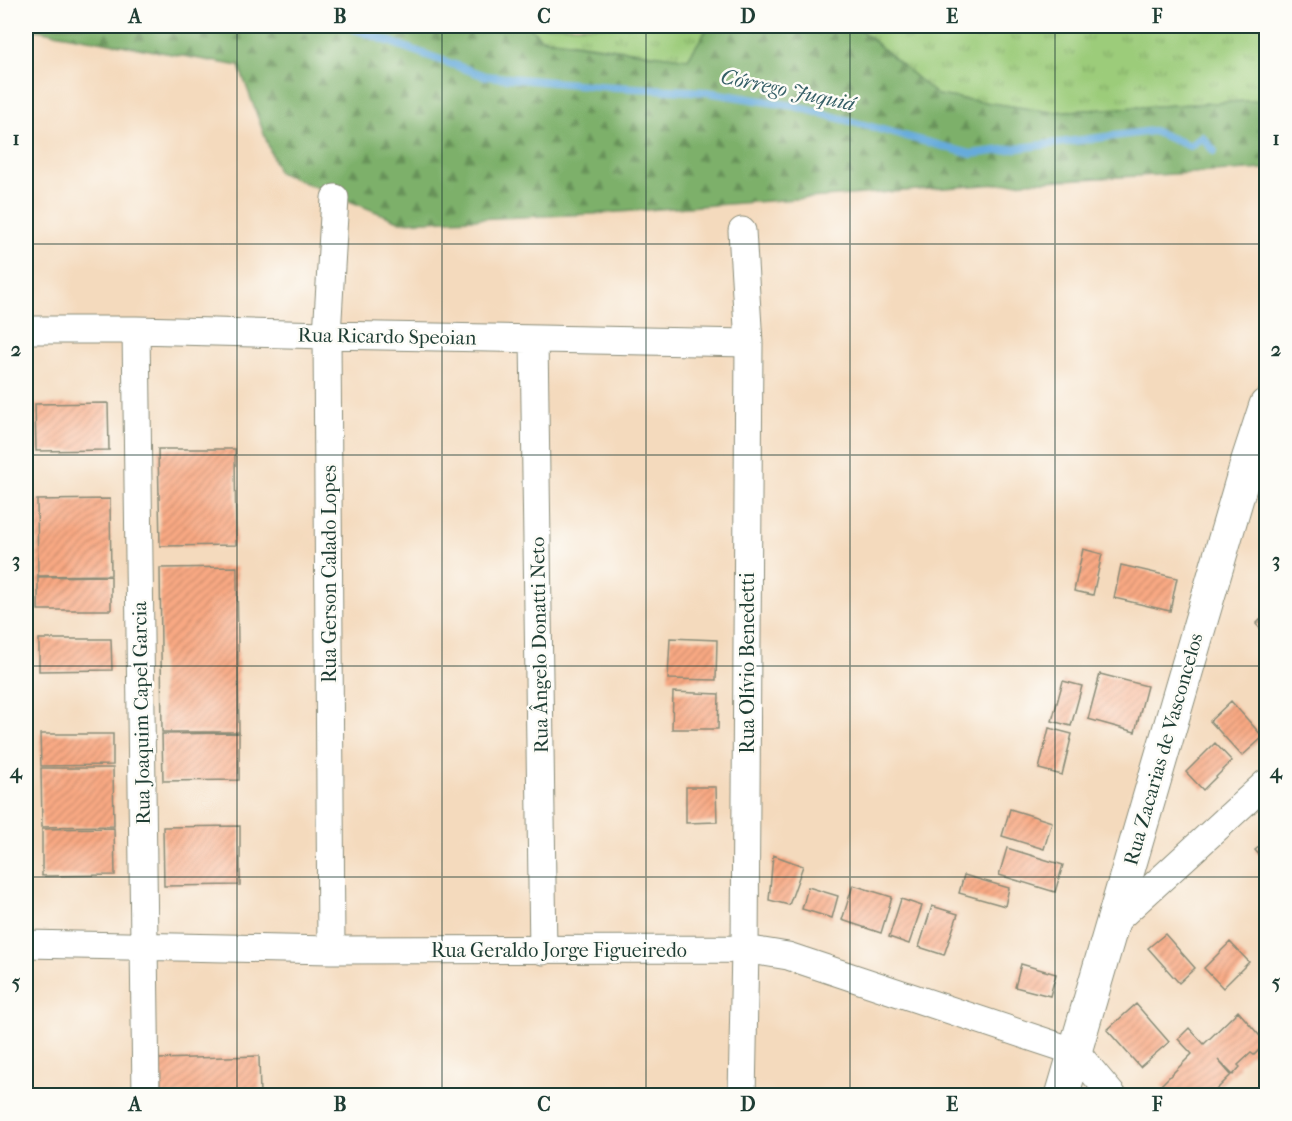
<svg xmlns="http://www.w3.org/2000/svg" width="1292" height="1121" viewBox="0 0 1292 1121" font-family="'IM FELL French Canon',serif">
	<defs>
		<pattern id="grass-tufts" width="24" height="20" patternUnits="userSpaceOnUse" patternTransform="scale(1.5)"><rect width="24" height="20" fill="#9ccc7a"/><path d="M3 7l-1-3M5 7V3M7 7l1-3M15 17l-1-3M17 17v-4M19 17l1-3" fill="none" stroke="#7fa765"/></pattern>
		<pattern id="forest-firs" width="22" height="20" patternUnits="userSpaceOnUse" patternTransform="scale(1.5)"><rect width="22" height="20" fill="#7db06a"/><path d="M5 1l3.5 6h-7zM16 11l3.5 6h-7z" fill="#669058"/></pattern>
		<pattern id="building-hatch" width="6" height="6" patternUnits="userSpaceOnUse" patternTransform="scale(1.5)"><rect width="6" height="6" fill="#f9a983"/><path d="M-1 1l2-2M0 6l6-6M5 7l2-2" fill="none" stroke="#c98b6c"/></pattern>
	</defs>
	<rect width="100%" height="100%" fill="#fdfcf7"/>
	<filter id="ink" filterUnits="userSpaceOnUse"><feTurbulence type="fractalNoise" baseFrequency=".0167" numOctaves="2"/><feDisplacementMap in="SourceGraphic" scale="12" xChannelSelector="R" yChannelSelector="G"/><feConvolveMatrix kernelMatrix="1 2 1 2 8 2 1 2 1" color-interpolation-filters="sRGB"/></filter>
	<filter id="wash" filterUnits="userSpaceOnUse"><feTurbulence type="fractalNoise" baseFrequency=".008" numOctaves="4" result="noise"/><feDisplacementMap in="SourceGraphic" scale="24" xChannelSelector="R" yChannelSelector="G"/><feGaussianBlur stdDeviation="1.35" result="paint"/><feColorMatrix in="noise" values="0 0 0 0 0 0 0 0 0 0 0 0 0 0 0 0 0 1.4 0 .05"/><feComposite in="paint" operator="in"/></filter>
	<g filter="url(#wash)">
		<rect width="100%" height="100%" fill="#f4dabd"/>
		<path fill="url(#grass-tufts)" stroke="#5e8457" stroke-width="1.5" d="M529,26h180l-21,33 -147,-21z
			M856,26h410v88l-2,-14 -213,12 -114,-17z"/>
		<path fill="url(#forest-firs)" stroke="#4e764f" stroke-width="1.5" d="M26,26h503l12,13 147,20 21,-33h147l81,69 114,17 214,-12 1,69 -240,13 -433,32 -192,8 -123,-50 -39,-106 -213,-38z"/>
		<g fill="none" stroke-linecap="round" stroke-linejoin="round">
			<path stroke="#66abdb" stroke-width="8" d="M346,26l139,50 113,10 109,6 87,14 177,48 182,-23 37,15 12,-9 12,14"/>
		</g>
		<g id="blocks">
			<path fill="url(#building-hatch)" d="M108,403l1,47 -73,1 -1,-47z
				M158,449h77l1,96 -76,1z
				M110,499l1,76 -73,1 -1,-76z
				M1083,549l19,5 -9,41 -19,-4z
				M1121,565l56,13 -7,33 -56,-13z
				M237,567l2,165h-77l-2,-164z
				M111,576v34h-73v-33z
				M1266,614v21l-10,-11z
				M670,638l47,2 -1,40 -48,-1z
				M39,639h72l1,31 -73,1z
				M1100,674l47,12 -12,46 -47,-13z
				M1063,681l19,5 -11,40 -19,-5z
				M673,692l46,2 -1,35h-46z
				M1231,701l32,36 -21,19 -32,-35z
				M1049,728l23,6 -10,41 -23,-6z
				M239,733v47l-76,1 -1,-47z
				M40,734h73v31l-72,1z
				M1215,743l17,18 -29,29 -17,-18z
				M41,768h72l1,58 -72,1z
				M686,787h30l1,35 -31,1z
				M1010,809l42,13 -8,27 -42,-13z
				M240,826v59l-76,1 -1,-59z
				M114,828l1,47 -73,1v-47z
				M1265,842l1,2v18l-11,-12z
				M1007,848l56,17 -8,27 -56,-17z
				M773,855l30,11 -14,39 -20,-5z
				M964,875l45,13 -4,18 -46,-13z
				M853,885l39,12 -11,36 -39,-13z
				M808,887l30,9 -6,22 -30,-9z
				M901,899l21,7 -13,38 -20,-7z
				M932,906l26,8 -14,41 -25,-8z
				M1165,934l30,34 -16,15 -31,-35z
				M1230,942l19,20 -26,26 -19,-20z
				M1021,964l35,10 -6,22 -35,-9z
				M1136,1004l33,38 -29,25 -33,-37z
				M1238,1011l28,32 -12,12 -3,-2 -13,12 2,2 -7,8 -15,-15 13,15 -21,21h-39l-10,-11 31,-31 -14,-15 11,-11 15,16z
				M259,1056l1,40h-100l-1,-37z"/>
		</g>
	</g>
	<g filter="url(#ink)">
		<use href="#blocks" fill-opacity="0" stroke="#8a8c78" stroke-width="1.5"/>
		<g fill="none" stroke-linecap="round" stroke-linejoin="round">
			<defs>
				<path id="street" d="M26,330h110l191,5 422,8
					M136,330l10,766
					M534,339l9,612
					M1248,460l18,19
					M1111,925l155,-142
					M26,944l305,6 414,-1 43,7 288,96 37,44
					M331,950l-4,-615 8,-137
					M742,1096l3,-147 4,-606 -7,-112"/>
				<path id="secondary" d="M1062,1096l186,-636 18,-55"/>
			</defs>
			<use href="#street" stroke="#8a8c78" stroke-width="29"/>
			<use href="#secondary" stroke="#8a8c78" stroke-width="35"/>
			<use href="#street" stroke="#fff" stroke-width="27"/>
			<use href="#secondary" stroke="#fff" stroke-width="33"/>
		</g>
	</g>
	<path fill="none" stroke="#1f3d34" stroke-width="1.5" stroke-opacity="0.55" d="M237,26v1070M442,26v1070M646,26v1070M850,26v1070M1055,26v1070M26,244h1240M26,455h1240M26,666h1240M26,877h1240"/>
	<g text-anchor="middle" stroke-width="5" stroke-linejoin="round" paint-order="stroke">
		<g font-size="20" fill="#1f3d34" stroke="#fdfcf7">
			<text transform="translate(387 336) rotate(1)" y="7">Rua Ricardo Speoian</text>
			<text transform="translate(329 574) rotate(-90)" y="7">Rua Gerson Calado Lopes</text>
			<text transform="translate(539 645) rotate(-91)" y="7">Rua Ângelo Donatti Neto</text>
			<text transform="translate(747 663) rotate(-90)" y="7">Rua Olívio Benedetti</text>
			<text transform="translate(141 713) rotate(-91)" y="7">Rua Joaquim Capel Garcia</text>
			<text transform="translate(1163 749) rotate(-74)" y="7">Rua Zacarias de Vasconcelos</text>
			<text x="559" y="957">Rua Geraldo Jorge Figueiredo</text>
		</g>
		<g font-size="21" font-style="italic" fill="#345e66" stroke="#fdfcf7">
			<text transform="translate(788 90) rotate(12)" y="7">Córrego Juquiá</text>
		</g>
	</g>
	<rect width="1292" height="1121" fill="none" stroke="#fdfcf7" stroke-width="66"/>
	<rect x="33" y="33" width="1226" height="1055" fill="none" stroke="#1f3d34" stroke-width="2"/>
	<g font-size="20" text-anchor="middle" font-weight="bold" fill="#1f3d34">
		<text x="135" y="23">A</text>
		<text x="340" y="23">B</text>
		<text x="544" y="23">C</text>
		<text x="748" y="23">D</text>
		<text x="952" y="23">E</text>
		<text x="1157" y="23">F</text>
		<text x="16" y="145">1</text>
		<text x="1276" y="145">1</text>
		<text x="16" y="356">2</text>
		<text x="1276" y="356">2</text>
		<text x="16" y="567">3</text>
		<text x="1276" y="567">3</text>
		<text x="16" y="778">4</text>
		<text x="1276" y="778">4</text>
		<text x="16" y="989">5</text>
		<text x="1276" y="989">5</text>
		<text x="135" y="1111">A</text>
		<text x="340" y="1111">B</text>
		<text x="544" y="1111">C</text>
		<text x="748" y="1111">D</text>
		<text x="952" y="1111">E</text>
		<text x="1157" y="1111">F</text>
	</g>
</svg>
